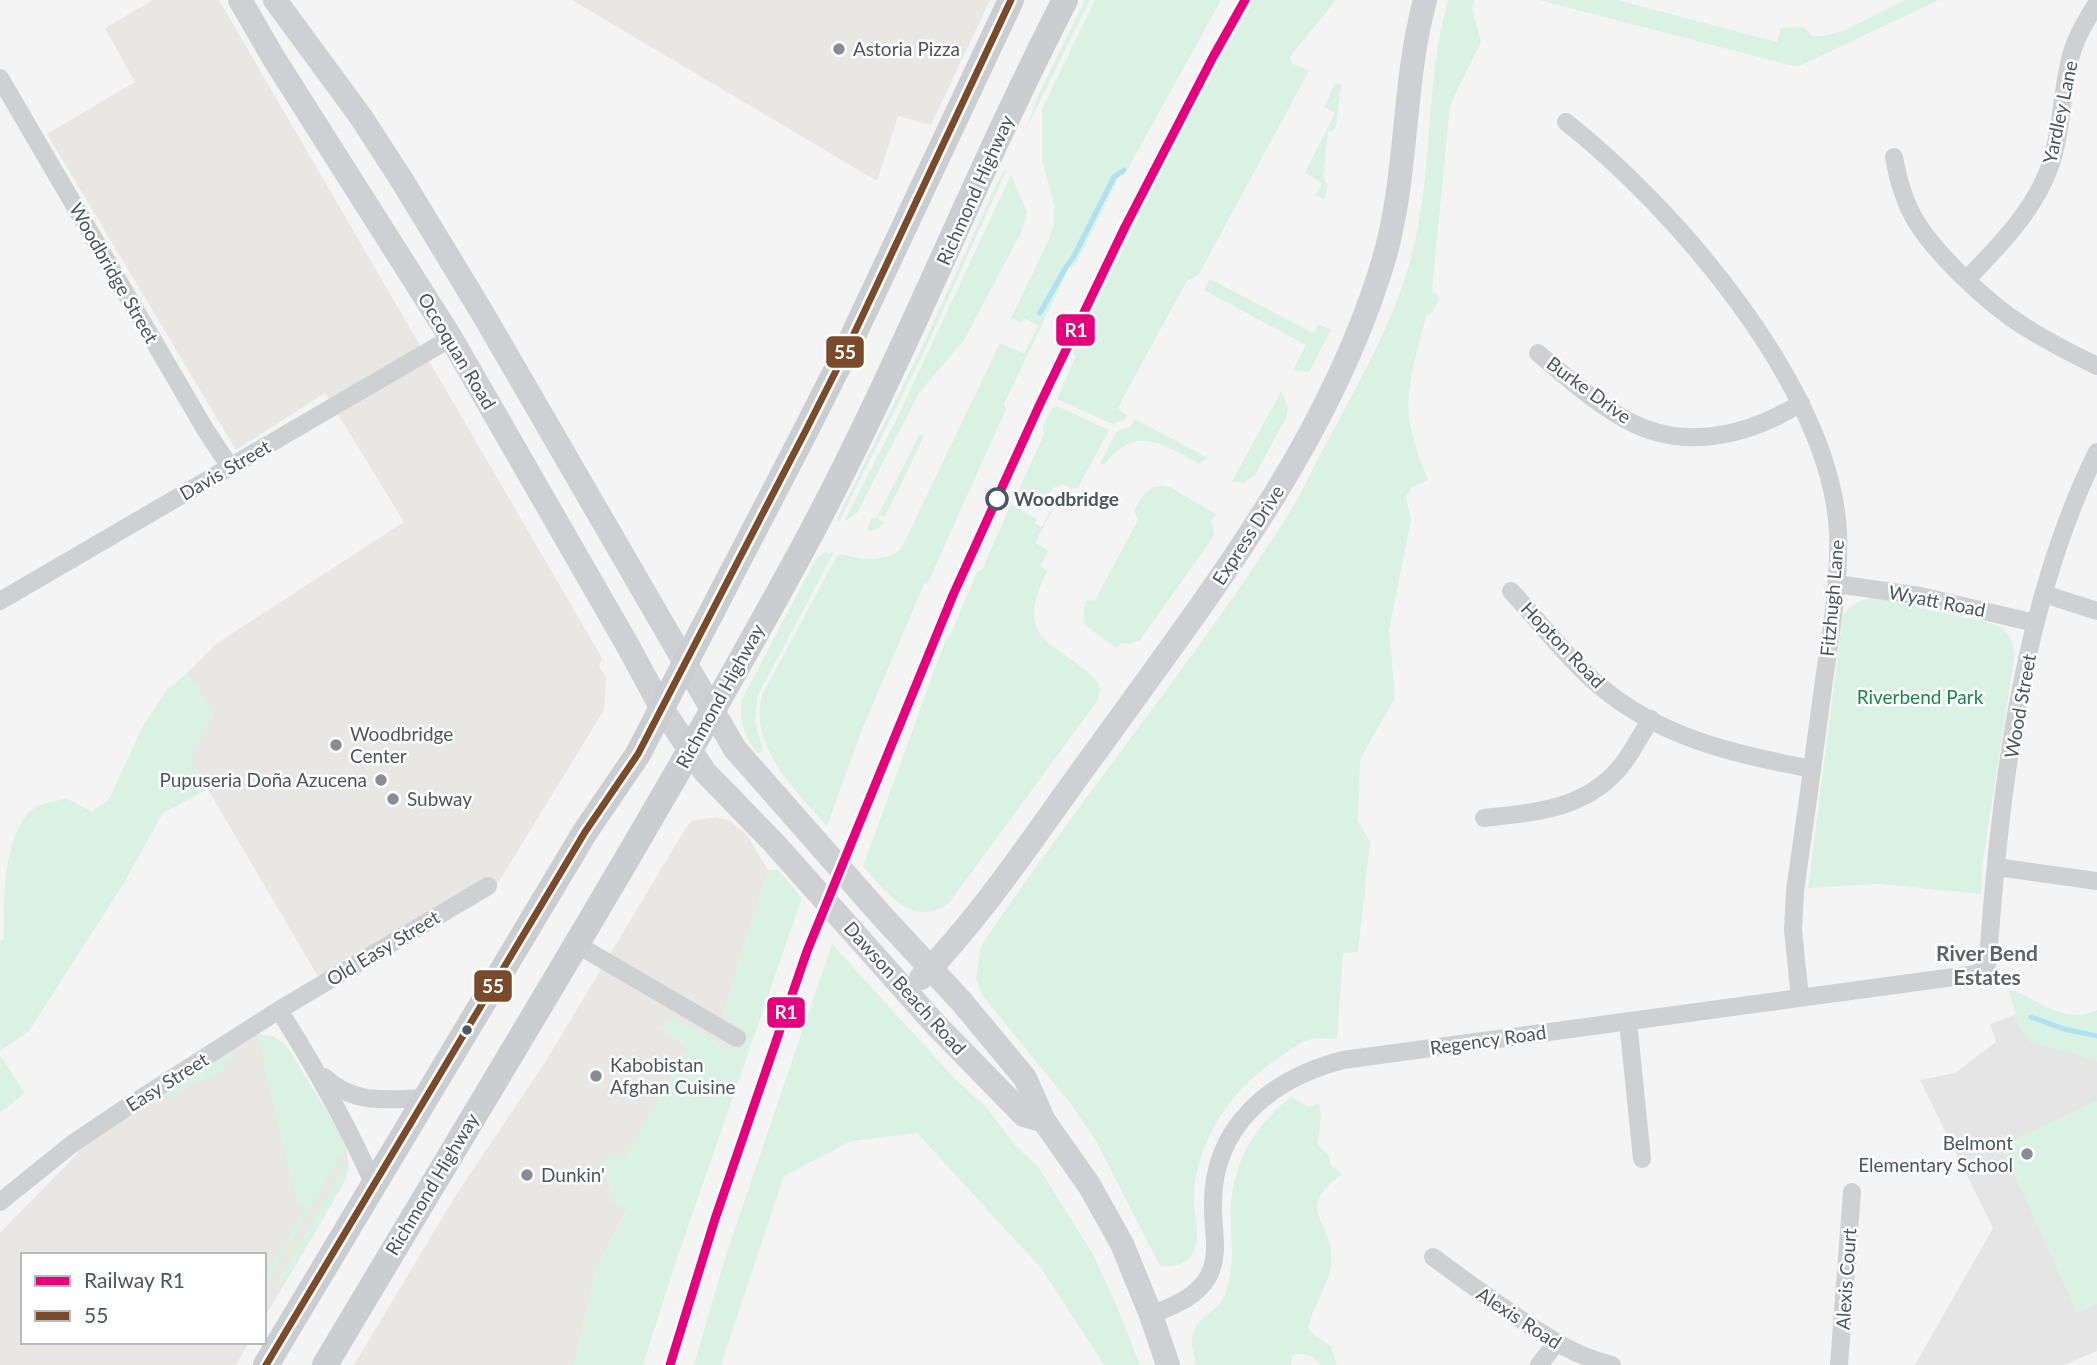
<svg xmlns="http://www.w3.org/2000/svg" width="2097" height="1365" viewBox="0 0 2097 1365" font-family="Lato,sans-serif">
	<rect width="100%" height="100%" fill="#f4f4f4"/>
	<path fill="#e8e7e3" d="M153,0h66l383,658 -3,8 7,12 -2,32 -114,186 -164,94 -136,-231 24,-46 -27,-40 29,-29 188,-122 -79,-129 -89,57 -189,-316 88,-52 -30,-54z
		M572,0h418l-59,125 -33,-9 -21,65z
		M716,817l14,4 17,14 21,35 -45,144 21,15 -12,22 -55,-32 -18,9 29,20 -64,111 -24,15 9,6 5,23 13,7 -30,56 -23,99h-220l100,-167 90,-134 141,-235 7,-8z
		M256,1034l16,2 14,9 51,84 9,19 3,21 -22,43 -63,106v-63h-241v87h226l-13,23h-236v-132l78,-80v-6z"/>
	<path fill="#e6e5e6" d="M2020,1013l77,16v322l-33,14h-149l78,-137 -73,-148 35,-7 41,-31 -6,-18z"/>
	<path fill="#d9f2e3" d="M1085,0h5l-63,127 10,-29z
		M1095,0h126l-97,176 -4,-1 -45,91 -6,2 -65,136 2,5 -79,176 -2,-3 -64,150 -34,94c-31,-34 -79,-81 -65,-131l75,-139 5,-2c19,6 42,9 59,-5l99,-206 24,11 14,-28 -14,-8 -3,5 -10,-5 37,-76 6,-18v-19l-12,-46v-50z
		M1254,0h82l-46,57 1,6 18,8 -110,203 -12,7 -62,113 -7,15 9,6 -3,5 -12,4 -55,-25 19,-43 -4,-2 119,-243z
		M1448,0h26l-2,9 9,33 -31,63 -18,185 8,8 -7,13 -7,5c-7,28 -21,74 -17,102 3,21 11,42 19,62l-16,7 -6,10 5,23 -22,110 6,68 -35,61 -2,62 12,21 -12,110 -15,1 -6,86c-10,0 -23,-2 -32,2 -8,3 -15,9 -22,14 -48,31 -82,77 -89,134 -3,20 9,46 -1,64 -7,12 -20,15 -33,13l-64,-125 -23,-34 -90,-111 -7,-17 5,-33c99,-148 215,-285 310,-436 16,-26 28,-55 43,-81 29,-54 59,-108 76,-167 24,-85 14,-177 38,-262z
		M1539,0h78l160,42 4,-14 22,-1 10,9h9l21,-5 63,-31h33l-142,67z
		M1339,83l2,3 -5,41 -3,4h-5l-5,47 5,7 -4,15 -8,-5 6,-12 -17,-10 30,-60 -11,-6 11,-23z
		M1007,169l-86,189 -82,164 -2,-3 87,-176 78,-171z
		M1011,175l16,37 -5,19 -58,109 -45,53 -62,120 -13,9 55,-108z
		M1210,279l103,54 6,-9 12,6 -22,42 -16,-2 13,-25 -102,-55z
		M1281,392l7,14 -1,10 -32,59 -12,8 -11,-2z
		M1057,406l52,24 -31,58 -6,1 -9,-5 -10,4 -12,22 -25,-14 28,-62 -1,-8 9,-18z
		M1135,419l73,39 -8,6c-38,-20 -64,-41 -96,1l-4,-2 17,-32 13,-4z
		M920,434l4,2 -39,81 -5,-2 -2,4 5,3 -3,5 -10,5 -3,-4 5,-11 4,2z
		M1161,486l9,1 47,28 -5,5 2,16 -74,104 -11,4 -8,-1 -4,6 -31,-23c-4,-9 -3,-16 0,-25l9,-1 43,-80 -4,-9c7,-12 12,-24 27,-25z
		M1063,493l8,5 4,-1 -2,5 -13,-6 -25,47 14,8 -9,15 7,5c-36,75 10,67 50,111l3,7 -2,11 -149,203c-37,27 -64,-12 -86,-37l84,-230h3l27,-64 5,-2 29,-66 26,15 -2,4 7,4 16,-32z
		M826,552l1,1 7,-1 -77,145 -2,26 8,27 -5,4c-14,-18 -19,-32 -16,-55l67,-127 8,-14z
		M1877,598l117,26c14,6 18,15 21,29l-32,207 -2,34 -102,-10 -71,4 35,-273c9,-12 19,-17 34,-17z
		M187,673l27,40 -24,46 18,30 -45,24 -39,70 -95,148 -29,20v-110l4,-2c-1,-35 -1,-108 30,-131 8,-5 23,-7 32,-10l26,14 17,-13 34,-73 22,-34z
		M768,870h10l24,28 -128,369 -31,98h-69l23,-99 30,-55 -13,-8 -5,-23 -9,-6 10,-21 14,5 64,-110 -29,-20 13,-11 5,2 55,32 12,-22 -21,-15z
		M832,944l122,134 32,29 29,38 24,23 55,88 24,53 22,56h-36l-63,-97 -124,-135 -66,8 -67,35 -63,189h-27l33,-113z
		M2008,989c30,9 56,37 89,21v51l-66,-19 -11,-13z
		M256,1034l16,2 14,9 51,84 9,19 -81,139 -1,-10 41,-69 -8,-5 -34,-142 -2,-15z
		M228,1052l4,1v4l-6,4 -1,8 -16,10 -15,3 -26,16 -2,-8z
		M0,1055l25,38 -25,20z
		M1291,1097l17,10 11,-4 2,11 -3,30 11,12 1,8 12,10c-52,38 -5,47 -11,92 -4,23 -18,39 -23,62l7,8 16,10 6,19h-16c-6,-10 -18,-13 -29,-10l-1,10h-95c-2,-10 -6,-22 -3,-32 5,-17 28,-23 33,-41 10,-35 4,-52 5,-86 2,-45 25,-82 60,-109z
		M2097,1101v203l-20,9 -76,-168z
		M349,1159l-3,20 -57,98 -13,10 -1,-4z"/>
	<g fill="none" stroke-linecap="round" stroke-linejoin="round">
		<path stroke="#aee2f0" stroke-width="5" d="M1040,313l26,-46 8,-11 40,-79 10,-7
			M2031,1017l33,12 33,7"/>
		<path stroke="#ced0d2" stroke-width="18" d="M0,78l205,351 25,38
			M1566,122c109,86 265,266 272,410 2,50 -7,99 -14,148 -9,70 -19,141 -29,211l-2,39 7,68
			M1894,157c4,23 10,45 23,66 23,36 77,86 113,107 22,14 45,25 67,36
			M1967,279c32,-33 67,-68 83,-113 12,-34 11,-71 20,-106 4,-20 15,-37 25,-54
			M1538,353c27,23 54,47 85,65 58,34 124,19 178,-15
			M1837,584l83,12 115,27
			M1511,591c28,30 53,64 84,91 64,56 136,71 217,87
			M2044,594l53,17
			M0,601l451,-263
			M1484,818c54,-6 106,-9 141,-57 9,-13 17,-28 26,-42
			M1996,867l101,14
			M576,944l161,94
			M279,1010c36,57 68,114 95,175
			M1628,1021l14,138
			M324,1077c32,29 63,22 103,21
			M0,1202l72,-58 52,-35 155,-99 209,-124
			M1433,1257c28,21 55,40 84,60 30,20 59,40 95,48
			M1151,1315c21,-9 45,-17 57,-38 12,-22 5,-45 5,-69 -2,-81 57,-129 130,-148l633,-86 8,-5 4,-7c11,-167 34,-359 109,-510
			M1539,1365l17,-22
			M1839,1365l13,-173"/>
		<path stroke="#ced0d4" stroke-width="24" d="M240,0l33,57 178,281 177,308 34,63 43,63 69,71 162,182 88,90 20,6
			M275,0l86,117 42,65 80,132 252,435 147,167 79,85 64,77 19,43 45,64 33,59 29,71 17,50
			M921,978c68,-70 121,-154 179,-232 107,-149 224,-297 280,-474 29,-88 21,-183 45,-272"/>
		<path stroke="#caced1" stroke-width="26" d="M266,1365l319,-533 53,-78 166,-320 40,-79 167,-355
			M325,1365c161,-271 327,-539 477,-815 97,-179 170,-369 263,-550"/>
		<defs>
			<path id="bus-1" d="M266,1365l319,-533 53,-78 166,-320 40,-79 167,-355"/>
		</defs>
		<use href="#bus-1" stroke="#fff" stroke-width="12"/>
		<use href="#bus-1" stroke="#7a4b2a" stroke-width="7"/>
		<defs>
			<path id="rail-1" d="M670,1365l45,-146 92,-268 146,-356 86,-189 86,-179 88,-170 32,-57"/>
		</defs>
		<use href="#rail-1" stroke="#fff" stroke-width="14"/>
		<use href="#rail-1" stroke="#e5007d" stroke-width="9"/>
	</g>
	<g fill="#868d94" stroke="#fff" stroke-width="2.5">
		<circle cx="839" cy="49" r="7"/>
		<circle cx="336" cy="745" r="7"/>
		<circle cx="381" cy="780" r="7"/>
		<circle cx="393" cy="799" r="7"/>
		<circle cx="596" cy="1076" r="7"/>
		<circle cx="2027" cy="1154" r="7"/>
		<circle cx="527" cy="1175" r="7"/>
	</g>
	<circle fill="#fff" stroke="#4a5661" stroke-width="3.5" cx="997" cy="499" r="10"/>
	<circle fill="#4a5661" stroke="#fff" stroke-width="2.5" cx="467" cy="1030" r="6"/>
	<g text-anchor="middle" stroke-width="5" stroke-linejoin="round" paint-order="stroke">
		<g font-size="19" fill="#4a5661" stroke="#fff" text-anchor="start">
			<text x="853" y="56">Astoria Pizza</text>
			<text x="350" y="741">Woodbridge<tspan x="350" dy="22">Center</tspan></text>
			<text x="367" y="787" text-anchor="end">Pupuseria Doña Azucena</text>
			<text x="407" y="806">Subway</text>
			<text x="610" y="1072">Kabobistan<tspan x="610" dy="22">Afghan Cuisine</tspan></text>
			<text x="2013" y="1150" text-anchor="end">Belmont<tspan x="2013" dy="22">Elementary School</tspan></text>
			<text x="541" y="1182">Dunkin'</text>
		</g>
		<g font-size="19" fill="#4a5661" stroke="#fff">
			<text transform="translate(2060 112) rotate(-78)" y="7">Yardley Lane</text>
			<text transform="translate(975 190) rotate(-66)" y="7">Richmond Highway</text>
			<text transform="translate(114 273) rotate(60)" y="7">Woodbridge Street</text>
			<text transform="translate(457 351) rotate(59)" y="7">Occoquan Road</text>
			<text transform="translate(1589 390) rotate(36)" y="7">Burke Drive</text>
			<text transform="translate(225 470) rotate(-30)" y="7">Davis Street</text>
			<text transform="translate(1248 535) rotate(-57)" y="7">Express Drive</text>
			<text transform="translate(1832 598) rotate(-85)" y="7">Fitzhugh Lane</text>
			<text transform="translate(1937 601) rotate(11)" y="7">Wyatt Road</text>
			<text transform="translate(1563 645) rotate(46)" y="7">Hopton Road</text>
			<text transform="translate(720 696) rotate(-61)" y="7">Richmond Highway</text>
			<text transform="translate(2020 706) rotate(-80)" y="7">Wood Street</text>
			<text transform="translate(383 948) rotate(-31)" y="7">Old Easy Street</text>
			<text transform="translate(905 988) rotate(48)" y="7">Dawson Beach Road</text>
			<text transform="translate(1488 1040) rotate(-8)" y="7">Regency Road</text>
			<text transform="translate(167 1082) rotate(-32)" y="7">Easy Street</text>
			<text transform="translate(432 1184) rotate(-59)" y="7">Richmond Highway</text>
			<text transform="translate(1846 1279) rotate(-86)" y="7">Alexis Court</text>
			<text transform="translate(1519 1318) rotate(33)" y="7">Alexis Road</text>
		</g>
		<g font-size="19" font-weight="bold" fill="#4a5661" stroke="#fff" text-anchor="start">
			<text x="1014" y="506">Woodbridge</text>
		</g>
		<g font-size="19" fill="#17864f" stroke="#fff">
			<text x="1920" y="704">Riverbend Park</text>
		</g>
		<g font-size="21" font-weight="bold" fill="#5f6368" stroke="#fff">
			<text x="1987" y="961">River Bend<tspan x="1987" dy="24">Estates</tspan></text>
		</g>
	</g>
	<g stroke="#fff" stroke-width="2.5">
		<rect x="1055" y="313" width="41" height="34" rx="7" fill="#e5007d"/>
		<rect x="825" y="335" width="40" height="34" rx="7" fill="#7a4b2a"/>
		<rect x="473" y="969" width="40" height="34" rx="7" fill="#7a4b2a"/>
		<rect x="766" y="996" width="40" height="33" rx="7" fill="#e5007d"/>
	</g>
	<g font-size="19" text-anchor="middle" font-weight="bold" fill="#fff">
		<text x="1076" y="337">R1</text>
		<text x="845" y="359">55</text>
		<text x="493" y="993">55</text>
		<text x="786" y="1019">R1</text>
	</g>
	<rect x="21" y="1253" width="245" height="91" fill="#ffffff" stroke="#b7bbc0" stroke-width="2"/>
	<rect x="35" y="1276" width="35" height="10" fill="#e5007d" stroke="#b7bbc0" stroke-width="2"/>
	<text x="84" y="1288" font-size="21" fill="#4a5661">Railway R1</text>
	<rect x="35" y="1311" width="35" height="10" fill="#7a4b2a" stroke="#b7bbc0" stroke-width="2"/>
	<text x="84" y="1323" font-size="21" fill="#4a5661">55</text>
</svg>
